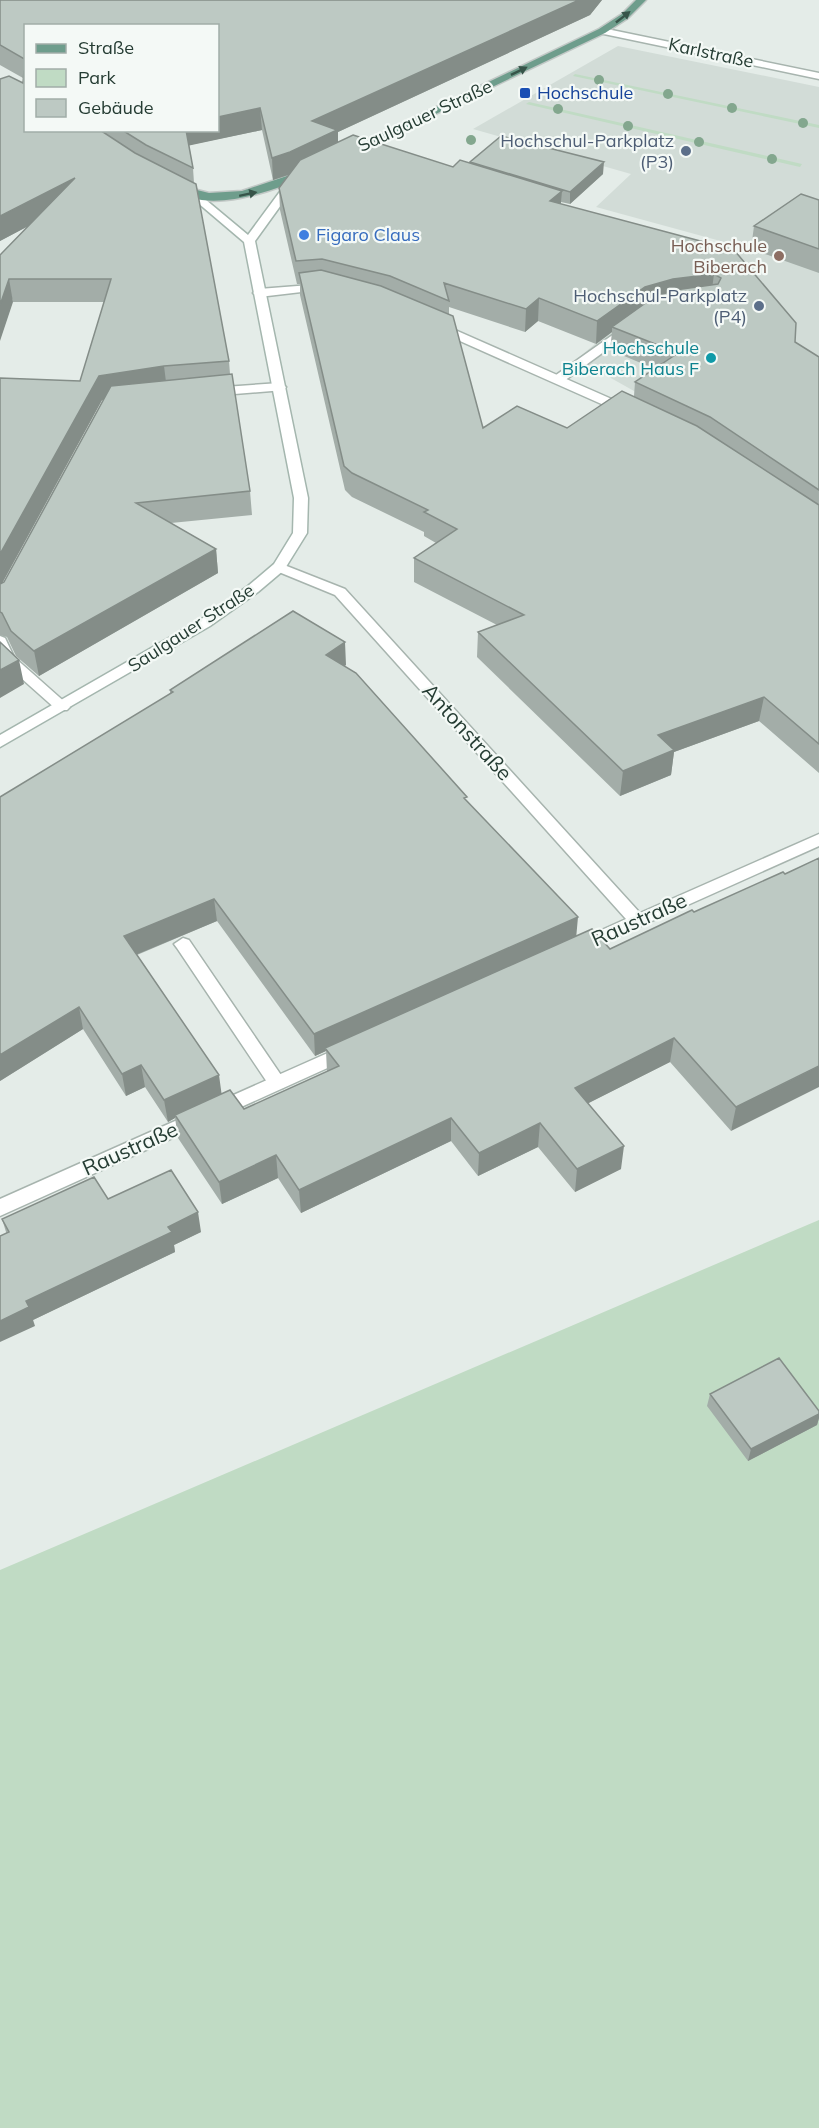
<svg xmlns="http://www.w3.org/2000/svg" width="819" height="2128" viewBox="0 0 819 2128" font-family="Mulish,sans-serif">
	<rect width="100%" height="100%" fill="#e4ece8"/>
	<path fill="#d2dcd7" d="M618,46l201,41v379l-30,12 -212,-119 73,-61 81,-35 15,-15 -150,-41 35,-33 -158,-45z"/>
	<path fill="#c0dbc4" d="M575,74l244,51v3l-246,-52z
		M529,102l260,59 13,3 -2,3 -274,-63z
		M819,1220v908h-819v-558z"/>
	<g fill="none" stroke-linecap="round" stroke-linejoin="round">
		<defs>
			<path id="lane" d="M631,322l4,1v6l-71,52h-8v-6z
				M280,383l6,4 -2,3 -74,6 -6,-4 6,-4z
				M0,636l5,2 9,19 53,47 3,3 -3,3h-10l-54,-48 -3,-4z
				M183,938l6,2 94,138 3,5 -3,5h-12l-94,-140 -3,-4z"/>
			<path id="street" d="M602,28l217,45v6l-220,-46 -2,-2z
				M323,284l6,3 -2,2 -68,8 -6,-4 6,-4z
				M437,322l195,86 2,3 -6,4 -4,-1 -191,-85v-6z
				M279,563l66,26 295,324 179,-79v12l-234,105h-12l-3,-4 3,-4 53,-24 -291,-324 -61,-25v-6z
				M348,1044l6,2 3,5 -3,5 -354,160v-17z"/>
			<path id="secondary" d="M290,178l9,2 -44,61 53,257 -1,35 -23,37 -26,22 -48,34 -210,121v-12l200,-115 48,-34 26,-22 19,-31 1,-35 -50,-256 -53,-45 9,-2 48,40z"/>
			<path id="primary" d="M636,0h10l-18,18 -23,15 -249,119 -9,-2 252,-121 23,-15z
				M305,170l4,1v4c-34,16 -104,41 -137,13l5,-3 32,8 33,-2z"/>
		</defs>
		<use href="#lane" stroke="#a7b4ae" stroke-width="3"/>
		<use href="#street" stroke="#a7b4ae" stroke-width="3"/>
		<use href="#secondary" stroke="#a4b6ae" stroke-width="3"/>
		<use href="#primary" stroke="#c2c8c6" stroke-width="3"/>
		<use href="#lane" fill="#fff" fill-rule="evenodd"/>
		<use href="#street" fill="#fff" fill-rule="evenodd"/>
		<use href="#secondary" fill="#fff" fill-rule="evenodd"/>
		<use href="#primary" fill="#6e9d8c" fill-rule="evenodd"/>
	</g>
	<g fill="#83a78e">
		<circle cx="599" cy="80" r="5"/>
		<circle cx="668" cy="94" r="5"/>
		<circle cx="732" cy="108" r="5"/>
		<circle cx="558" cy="109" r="5"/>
		<circle cx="803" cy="123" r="5"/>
		<circle cx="628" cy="126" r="5"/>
		<circle cx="471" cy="140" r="5"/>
		<circle cx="699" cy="142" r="5"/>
		<circle cx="772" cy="159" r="5"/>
	</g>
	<path fill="#a3ada8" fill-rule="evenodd" d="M0,0h602l-12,15 -252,117v10l115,25 17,-4v-1l133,12 -33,30 -9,-2v2l173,46 61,92 24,15v416l-60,-52 -85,31 -3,23 -51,21 -143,-139 1,-25 19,-7 -83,-43v-24l22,-15 -12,-7v-4l-72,-35 -7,-7 -45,-195v-11h-3l-17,-74 -1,-22 10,-13 -16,5 -11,-50 -73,15 4,23 1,15 35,178 1,13 20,117 2,24 -81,8 45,26 2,24 -179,103 -23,-20 -9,-19 -7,-2v-257l80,3 24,-79h-91l-13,-47 28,-29 -28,15v-162l23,4v-5l-23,-13zM26,26l192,104h-192zM449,307l76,25 13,-11 58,23 16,-12 -2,18 45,19 -20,13 -1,14 -67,32h-84l-34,-113zM102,400h2l-100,182h-1z
		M819,200v73l-68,-24 3,-23z
		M346,665l-2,1 123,135 109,135 34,13 84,-37 91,-38 34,-16 -88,273 -61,-69 -82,41 33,66 -46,23 -37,-45 -60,29 -27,-35 -150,72 -23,-35 -56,26 -44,-66 -3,-20 -7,4 -23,-35 -19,9 -43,-67 -83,52 170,-388v-3zM217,921l98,135 11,-5 1,21 -83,37 -22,-15 -85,-139z
		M2,1219l199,13 -27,13 1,7 -142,68 2,6z
		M710,1394l109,17v7l-2,7 -69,36 -41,-55z"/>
	<path fill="#848d88" d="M579,0h23l-12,15 -252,117v19l-47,23 -18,6 -1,-22 40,-37z
		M260,108l2,22 -75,16 -2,-16h33v-13z
		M604,162l-1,12 -33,30v-12z
		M75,178l3,22 -78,41v-25z
		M562,191l-2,22 -10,-12z
		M714,274l-3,23 -99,30v5l-16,12 1,-23 48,-34 28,-8z
		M9,279l4,23 -13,39v-36z
		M539,298l-1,23 -13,11 1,-23z
		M164,366l3,24 -65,10 -102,187v-33l99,-178z
		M216,549l2,24 -179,103 -5,-25z
		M345,642l1,23 -19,13 -1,-23z
		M19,660l5,24 -24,14v-28z
		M764,697l-5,24 -85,31 -3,23 -51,21 3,-25 35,-36z
		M214,899l3,22 -89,37 -4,-22z
		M578,917l-2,22 -251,109 1,3 -11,5 -1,-22z
		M79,1007l4,22 -83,52v-26z
		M674,1038l-4,24 -97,49 2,-23z
		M141,1065l4,22 -19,9 -4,-22z
		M819,1066v21l-88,44 5,-24z
		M219,1075l3,22 -47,18v3l-7,4 -4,-22z
		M451,1118v23l-150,72 -2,-23z
		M540,1123l-2,24 -60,29 1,-23z
		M624,1146l-3,23 -46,23 2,-23z
		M276,1155l2,23 -56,26 -3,-22z
		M198,1212l3,20 -27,13 1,7 -142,68 2,6 -35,16v-21l26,-20 142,-74z
		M819,1414v4l-2,7 -69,36 3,-12z"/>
	<path fill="#bdc9c3" stroke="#848d88" stroke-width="1.5" d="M0,0h579l-267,121 25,9 -47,22 -18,6 -12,-50 -42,9v-91h-192v34l-26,-15z
		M26,70v60h74l35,23 61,31 33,177 -65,5 -65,10 -99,178v-176l80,3 31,-102h-102l-9,26v-50l75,-77 -75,38v-137l9,-3 14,7 1,-12z
		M122,130h64l7,38 -47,-23z
		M353,135l100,32 7,-7 102,31 -12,10 184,49 62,73 -1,19 24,15v133l-109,-73 -75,-35 43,-29 -66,-26 42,-30 21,-7 43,-6 3,-6 -7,-4 -41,5 -28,8 -48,34 -58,-23 -13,11 -82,-26 5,18 -59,-25 -68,-17 -26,2 -17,-73 21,-28z
		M501,136l103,26 -34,30 -100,-30z
		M801,194l18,6v49l-65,-23z
		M321,270l60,16 72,30 30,112 34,-22 50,22 55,-37 75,35 122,79v239l-55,-47 -106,38 16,15 -51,21 -145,-139 46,-17 -110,-57 43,-29 -33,-17 4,-2 -76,-37 -8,-7 -45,-193z
		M232,374l18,117 -114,12 80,46 -182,102 -23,-20 -9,-18 -2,-1v-28l4,-2 107,-196z
		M293,611l52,31 -19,13 30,18 111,124 -3,1 114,119 -264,117 -100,-135 -90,37 95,139 -55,25 -23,-35 -19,9 -43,-67 -79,48v-258l173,-105 -3,-2z
		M0,642l19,18 -19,10z
		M819,858v208l-83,41 -62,-69 -99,50 49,58 -47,23 -37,-46 -61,30 -28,-35 -152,72 -23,-35 -57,27 -44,-67 55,-25 14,19 95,-43 -14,-18 267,-119 18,20 82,-39 2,2 89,-40 2,2z
		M171,1170l27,42 -30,15 4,5 -146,69 3,6 -29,14v-85l9,-4 -7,-13 92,-42 14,22z
		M779,1358l40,53v3l-68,35 -41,-55z"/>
	<defs><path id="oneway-solid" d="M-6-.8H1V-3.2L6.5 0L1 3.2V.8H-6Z" transform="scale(1.5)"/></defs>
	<g fill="#375449">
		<use href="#oneway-solid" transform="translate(623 17) rotate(-38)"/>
		<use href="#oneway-solid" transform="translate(519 71) rotate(-26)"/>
		<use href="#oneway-solid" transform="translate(248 194) rotate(-12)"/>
	</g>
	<rect fill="#1a4fb4" stroke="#f4f9f6" stroke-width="2" x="519" y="87" width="12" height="12" rx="3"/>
	<g fill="#5c6f8a" stroke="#f4f9f6" stroke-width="2">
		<circle cx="686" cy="151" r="6"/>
		<circle cx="759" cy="306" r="6"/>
	</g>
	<circle fill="#3f7fe0" stroke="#f4f9f6" stroke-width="2" cx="304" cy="235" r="6"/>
	<circle fill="#8d6e63" stroke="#f4f9f6" stroke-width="2" cx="779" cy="256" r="6"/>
	<circle fill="#0f9aa8" stroke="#f4f9f6" stroke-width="2" cx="711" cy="358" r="6"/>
	<g text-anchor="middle" stroke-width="4.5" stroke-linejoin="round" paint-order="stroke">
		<g font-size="18" fill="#253c33" stroke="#f4f9f6">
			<text transform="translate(711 53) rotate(12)" y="6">Karlstraße</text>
			<text transform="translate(425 116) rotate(-25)" y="6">Saulgauer Straße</text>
			<text transform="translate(191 628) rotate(-33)" y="6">Saulgauer Straße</text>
		</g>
		<g font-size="18" fill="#164399" stroke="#f4f9f6" text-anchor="start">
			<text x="537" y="99">Hochschule</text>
		</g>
		<g font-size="18" fill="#4e5e75" stroke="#f4f9f6" text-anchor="end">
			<text x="674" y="147">Hochschul-Parkplatz<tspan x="674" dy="21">(P3)</tspan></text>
			<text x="747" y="302">Hochschul-Parkplatz<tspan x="747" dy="21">(P4)</tspan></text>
		</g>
		<g font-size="18" fill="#366cbe" stroke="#f4f9f6" text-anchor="start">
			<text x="316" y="241">Figaro Claus</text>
		</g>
		<g font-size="18" fill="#785e54" stroke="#f4f9f6" text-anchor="end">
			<text x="767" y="252">Hochschule<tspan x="767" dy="21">Biberach</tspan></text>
		</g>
		<g font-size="18" fill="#0d838f" stroke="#f4f9f6" text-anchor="end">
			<text x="699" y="354">Hochschule<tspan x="699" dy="21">Biberach Haus F</tspan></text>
		</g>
		<g font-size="21" fill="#253c33" stroke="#f4f9f6">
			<text transform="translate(467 732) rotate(48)" y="7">Antonstraße</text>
			<text transform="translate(639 920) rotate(-24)" y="7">Raustraße</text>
			<text transform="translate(130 1149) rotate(-24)" y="7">Raustraße</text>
		</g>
	</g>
	<rect x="24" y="24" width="195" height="108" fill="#f4f9f6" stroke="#a1ada8" stroke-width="1.5"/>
	<rect x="36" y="44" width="30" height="9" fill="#6e9d8c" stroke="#a1ada8" stroke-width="1.5"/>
	<text x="78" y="54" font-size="18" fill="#253c33">Straße</text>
	<rect x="36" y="69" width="30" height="18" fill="#c0dbc4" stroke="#a1ada8" stroke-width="1.5"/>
	<text x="78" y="84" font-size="18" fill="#253c33">Park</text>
	<rect x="36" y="99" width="30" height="18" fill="#bdc9c3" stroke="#a1ada8" stroke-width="1.5"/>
	<text x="78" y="114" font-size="18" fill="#253c33">Gebäude</text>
</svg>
